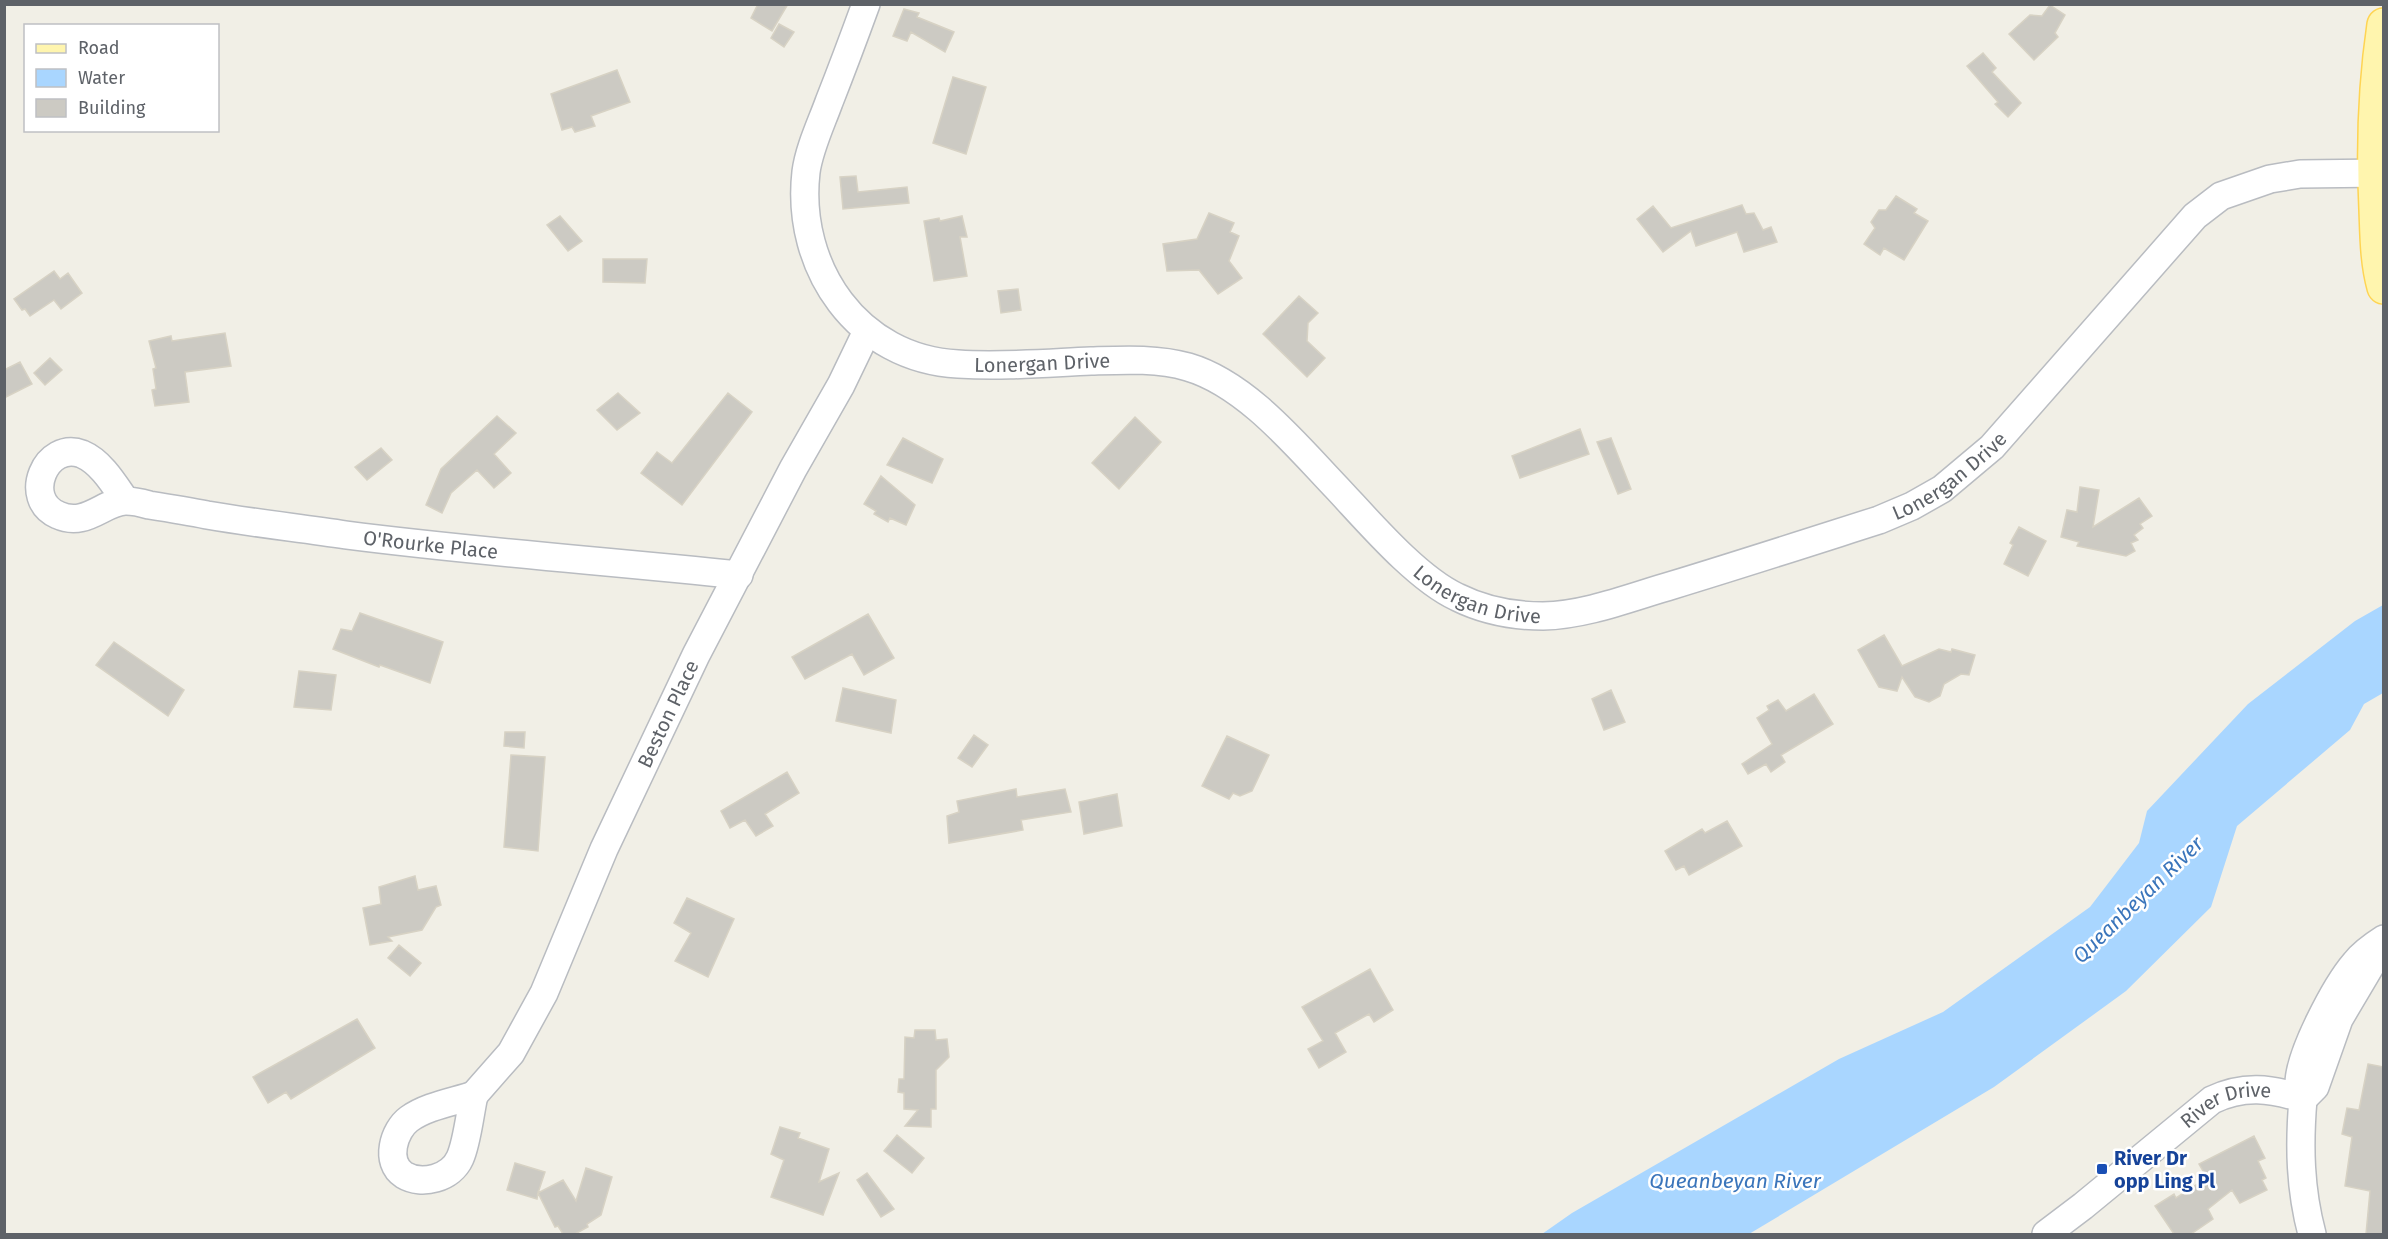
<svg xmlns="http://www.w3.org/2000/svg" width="2388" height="1239" viewBox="0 0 2388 1239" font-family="'Fira Sans',sans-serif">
	<rect width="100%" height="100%" fill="#f1efe6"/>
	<path fill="#a9d6ff" d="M2383,605v88l-19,11 -14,26 -113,96 -26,81 -85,84 -132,96 -245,147h-207l30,-21 267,-154 104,-47 147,-105 49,-64 8,-32 101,-107 107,-83z"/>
	<path fill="#cccac3" stroke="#d7d2c4" stroke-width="1.5" d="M758,4h30l-16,27 -21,-13z
		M2050,5l15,10 -10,18 3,4 -24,23 -25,-26 21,-19 12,1z
		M904,9l15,4 -2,4 37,15 -9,20 -34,-20 -4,9 -14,-5z
		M779,24l15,8 -10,15 -13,-9z
		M1983,53l13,15 -4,4 29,31 -13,14 -13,-13 3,-2 -31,-36z
		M617,70l13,32 -39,14 4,10 -20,6 -3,-5 -10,3 -11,-36z
		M953,77l33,10 -20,67 -33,-11z
		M856,176l2,16 49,-5 2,16 -66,6 -3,-32z
		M1896,196l21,13 -3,4 14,8 -24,39 -20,-12 -4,7 -16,-11 11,-16 -4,-6 8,-12h7z
		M1742,205l4,9 8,-1 9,17 8,-3 6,15 -33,10 -7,-20 -41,14 -5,-15 -28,21 -26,-33 16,-13 18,22z
		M1209,213l25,10 -4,9 9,4 -10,25 13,17 -24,16 -19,-24 -32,1 -4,-27 34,-5z
		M560,216l22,25 -14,10 -21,-26z
		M962,216l5,21h-7l7,39 -33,5 -10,-60 15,-3 1,3z
		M603,259h44l-2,24 -42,-1z
		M54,271l6,8 8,-6 14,20 -21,16 -7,-9 -24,16 -5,-7 -3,1 -8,-11z
		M1018,289l3,21 -20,3 -3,-22z
		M1299,296l19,17 -10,10 -1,18 18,17 -18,19 -44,-43z
		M225,333l6,33 -46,6 4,30 -34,4 -3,-16 4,-1 -3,-20 3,-1 -7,-27 22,-5 1,5z
		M50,358l12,12 -17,15 -11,-12z
		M20,362l12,22 -28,14v-28z
		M618,393l22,20 -23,17 -20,-20z
		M728,393l24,19 -70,93 -41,-32 16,-21 15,11z
		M497,416l19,17 -22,21 17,19 -17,15 -17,-18 -26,23 -9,20 -16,-8 15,-36z
		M1135,417l26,25 -42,47 -27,-26z
		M1580,429l9,25 -69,24 -8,-22z
		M903,438l40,21 -11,24 -45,-18z
		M1611,438l20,51 -13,5 -21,-52z
		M381,448l11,12 -25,20 -12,-13z
		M881,476l34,29 -9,20 -16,-7 -2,4 -14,-8 2,-3 -12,-7z
		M2080,487l19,3 -6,37 46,-29 13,18 -12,8 3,4 -9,7 4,5 -7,3 4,8 -9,5 -49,-10 2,-4 -18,-5 6,-27 10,2z
		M2019,527l27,14 -18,35 -24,-12 9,-19 -3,-2z
		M360,613l83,29 -13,41 -50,-18 -1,2 -46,-18 8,-20 11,2z
		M868,614l26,44 -30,17 -12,-21 -47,25 -13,-22z
		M1884,635l18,31 37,-17 12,3 1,-3 23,6 -6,20 -8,-1 -17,10 -4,12 -11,6 -14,-5 -13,-20 -5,14 -18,-4 -21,-37z
		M114,642l70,48 -16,26 -72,-51z
		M299,671l37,4 -5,35 -37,-3z
		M843,688l53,12 -5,33 -55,-12z
		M1611,690l14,32 -21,8 -12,-31z
		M1814,694l19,30 -52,31 4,7 -14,10 -5,-8 -18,10 -6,-10 30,-20 -15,-26 12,-8 -2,-4 11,-6 8,11z
		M505,732h20l-1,16 -20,-2z
		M974,735l14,10 -16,22 -14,-9z
		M1227,736l42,19 -17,36 -12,5 -7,-3 -4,6 -27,-13z
		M511,755l34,2 -7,94 -34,-4z
		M787,772l12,21 -34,21 8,12 -17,10 -11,-16 -15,8 -9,-17z
		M1016,789l1,8 48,-8 6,23 -50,8 2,10 -74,13 -2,-27 12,-4 -2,-11z
		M1117,794l5,32 -38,8 -5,-32z
		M1727,821l15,25 -53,29 -5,-9 -8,4 -11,-19 37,-22 3,4z
		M415,876l3,14 18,-4 5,19 -5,2 -14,23 -34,7 4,4 -22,4 -7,-37 18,-4 -2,-17z
		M687,898l47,21 -26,58 -33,-16 16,-28 -17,-10z
		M399,945l22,18 -11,13 -22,-18z
		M1370,969l23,41 -19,12 -5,-8 -34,19 11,19 -27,16 -11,-19 15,-8 -21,-34z
		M357,1019l18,29 -84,51 -5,-7 -18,11 -15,-26z
		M915,1030h20l1,10 11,-1 2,18 -13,13v39h-5v18l-26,-1 13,-16 -14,-1v-16l-6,-1 1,-13h5l1,-42 9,1z
		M2368,1064l16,3v167h-18l4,-43 -25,-5 7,-49 -10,-3 5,-26 12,2z
		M780,1127l20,6 -2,5 31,11 -10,33 20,-9 -16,42 -52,-18 13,-37 -13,-6z
		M897,1135l27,23 -12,15 -28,-22z
		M2254,1136l11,22 -7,3 8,17 -4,2 5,10 -27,13 -8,-13 -24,19 5,10 -22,15h-17l-19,-28 19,-12 2,4 31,-20 -8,-14z
		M515,1163l30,9 -7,21 25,-13 13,21 10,-33 26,9 -11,38 -14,9 1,3 -13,7h-12l-5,-8 -3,1 -17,-34 -1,6 -30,-9z
		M867,1173l27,36 -13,8 -24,-37z"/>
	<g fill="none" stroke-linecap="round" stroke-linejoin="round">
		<defs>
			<g id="minor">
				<path id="s1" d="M866,4c-12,33 -24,65 -37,98 -8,22 -20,47 -23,70 -11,96 52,187 152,192 44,3 89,-1 133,-3 31,-1 66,-3 97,6 58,17 108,78 148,120 32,34 80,91 121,110 26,13 57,19 86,19 44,-1 88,-19 130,-31 69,-21 137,-43 206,-65l33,-14 30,-17 50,-42 203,-231 26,-20 49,-17 30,-5 84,-1"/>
				<path id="s2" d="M125,500c-11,-16 -24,-38 -43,-46 -36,-14 -61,45 -24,61 28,13 46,-14 68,-14 7,0 16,2 23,4 19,3 38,6 58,10 46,8 93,13 139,20 131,17 262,26 393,40"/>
				<path d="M2384,939c-11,7 -21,14 -29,24 -19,22 -57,93 -56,122 0,4 2,10 4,14l12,-12 24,-68 45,-76"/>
				<path id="s3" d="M474,1095l37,-42 33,-60 60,-144 92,-194 97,-186 48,-84 26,-54"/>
				<path d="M474,1095c-4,18 -7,48 -14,63 -9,20 -38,28 -56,17 -20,-13 -10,-45 5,-56 18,-13 44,-17 65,-24z"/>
				<path id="s4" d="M2046,1234l37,-28 129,-106c31,-15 59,-12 91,-1 -4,47 -3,90 9,135"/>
			</g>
			<path id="major" d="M2384,25c-9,61 -11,123 -8,184 1,27 1,53 8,78"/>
		</defs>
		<use href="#minor" stroke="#b9bcc1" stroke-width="30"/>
		<use href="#major" stroke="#fed453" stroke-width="36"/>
		<use href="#minor" stroke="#fff" stroke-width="27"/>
		<use href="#major" stroke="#fff5ae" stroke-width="33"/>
	</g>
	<rect fill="#1a4fb4" stroke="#fff" stroke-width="2" x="2096" y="1163" width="12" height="12" rx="3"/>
	<g text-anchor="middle" stroke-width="5" stroke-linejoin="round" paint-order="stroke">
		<g font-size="20" fill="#5e6268" stroke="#fff">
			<text dy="7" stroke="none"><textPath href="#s1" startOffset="538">Lonergan Drive</textPath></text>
			<text dy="7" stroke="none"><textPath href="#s1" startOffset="1564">Lonergan Drive</textPath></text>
			<text dy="7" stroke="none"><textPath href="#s2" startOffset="542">O'Rourke Place</textPath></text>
			<text dy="7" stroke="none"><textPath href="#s1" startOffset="1060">Lonergan Drive</textPath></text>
			<text dy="7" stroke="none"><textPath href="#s3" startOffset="430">Beston Place</textPath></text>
			<text dy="7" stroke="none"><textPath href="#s4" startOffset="225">River Drive</textPath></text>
		</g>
		<g font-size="20" font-weight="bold" fill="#164399" stroke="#fff" text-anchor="start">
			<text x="2114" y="1165">River Dr<tspan x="2114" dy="23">opp Ling Pl</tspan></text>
		</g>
		<g font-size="21" font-style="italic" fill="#3a75bb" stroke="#fff">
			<text transform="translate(2138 900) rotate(-44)" y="7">Queanbeyan River</text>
			<text x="1735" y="1188">Queanbeyan River</text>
		</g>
	</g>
	<rect width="2388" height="1239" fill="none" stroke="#5e6268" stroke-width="12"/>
	<rect x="24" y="24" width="195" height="108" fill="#ffffff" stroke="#bfc0c3" stroke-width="1.5"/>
	<rect x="36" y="44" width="30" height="9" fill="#fff5ae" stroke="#bfc0c3" stroke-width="1.5"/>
	<text x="78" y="54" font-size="18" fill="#5e6268">Road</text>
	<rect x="36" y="69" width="30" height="18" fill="#a9d6ff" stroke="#bfc0c3" stroke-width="1.5"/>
	<text x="78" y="84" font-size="18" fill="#5e6268">Water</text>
	<rect x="36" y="99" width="30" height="18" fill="#cccac3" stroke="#bfc0c3" stroke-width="1.5"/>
	<text x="78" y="114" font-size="18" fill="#5e6268">Building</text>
</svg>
